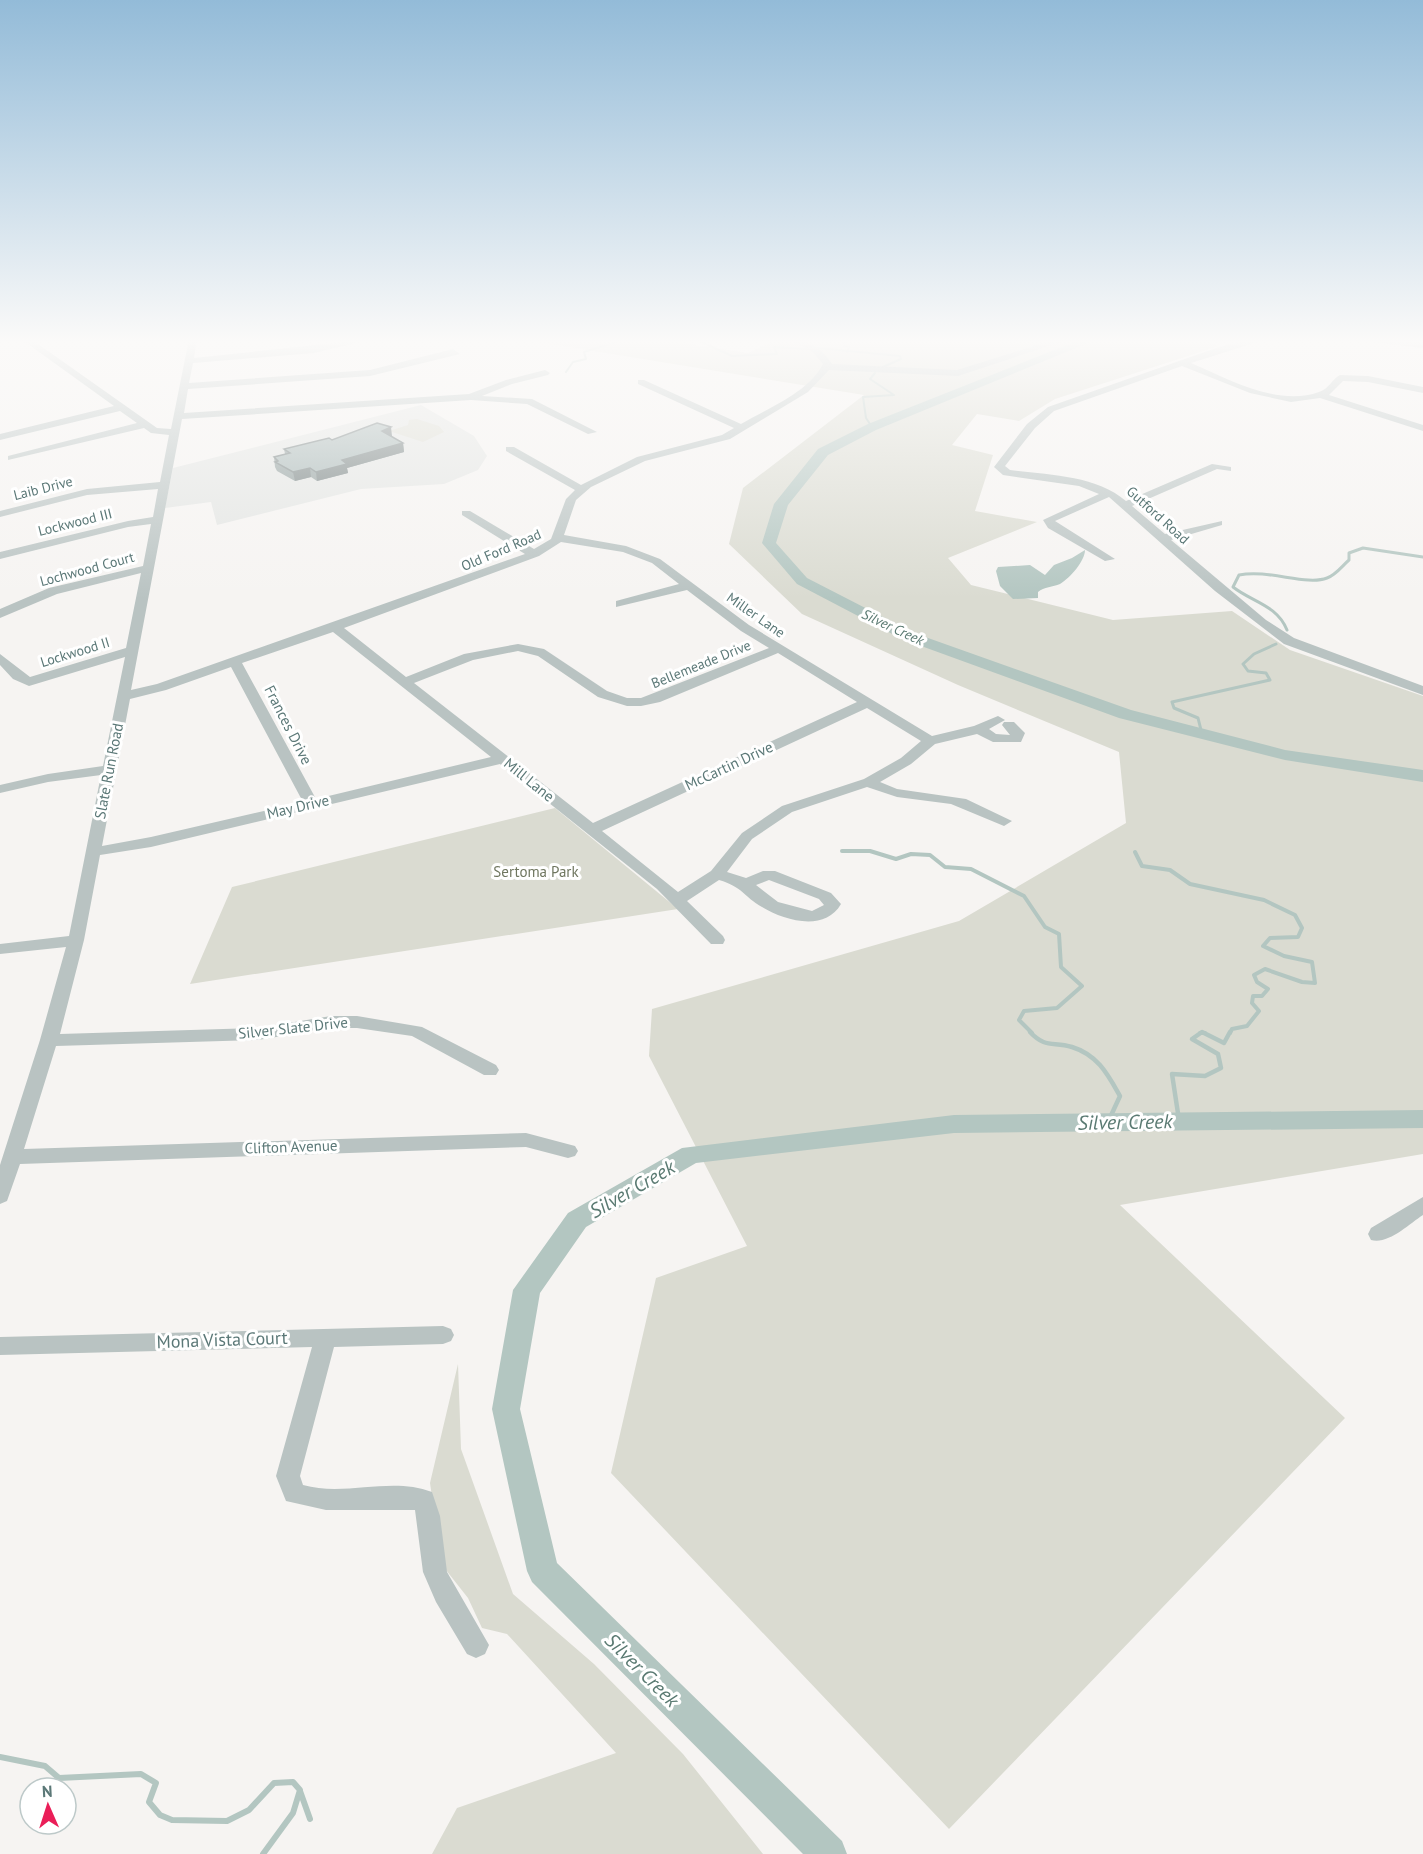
<svg xmlns="http://www.w3.org/2000/svg" width="1423" height="1854" viewBox="0 0 1423 1854" font-family="'PT Sans',sans-serif">
	<rect width="100%" height="100%" fill="#f6f4f2"/>
	<path fill="#e3e5e3" d="M421,405l53,31 13,20 -9,14 -34,14 -83,5 -144,36 -6,-23 -46,6 8,-40z"/>
	<path fill="#dadbd1" d="M520,339h136l92,14 31,-14h421l19,7 -164,53 -36,22 -42,-7 -25,31 41,10 -18,56 62,11 -89,36 23,27 142,35 119,-9 58,39 133,46v458l-303,51 225,213 -396,411 -338,-356 45,-195 91,-32 -98,-190 3,-47 307,-88 167,-98 -7,-71 -161,-67 -156,-71 -73,-70 14,-56 121,-93z
		M417,419l22,7 5,6 -21,10 -34,-11 19,-6 1,-5z
		M555,808l123,101 -488,75 42,-97z
		M458,1364l3,85 52,145 81,70 89,90 80,100h-331l25,-46 159,-55 -109,-119 -25,-6 -14,-30 -26,-33 -12,-82z"/>
	<path fill="#b3c6c1" d="M1085,550c0,11 -15,28 -25,34 -7,3 -16,3 -22,8v6l-25,1 -13,-13 -4,-15 2,-4 32,-2 15,10 9,-10 18,-7z"/>
	<g fill="none" stroke-linecap="round" stroke-linejoin="round">
		<path stroke="#b3c6c1" stroke-width="2" d="M695,339l37,17 45,-2 -3,-7 34,2
			M818,348l82,8 1,3 -18,8
			M847,352l2,-5 -5,-1 1,-4 8,-3
			M566,372l7,-10 13,-3 -2,-7 41,-13
			M872,427l-6,-9 -3,-21 31,-2 -24,-16 5,-6"/>
		<path stroke="#b3c6c1" stroke-width="3" d="M1287,630c-10,-25 -35,-28 -54,-43l6,-12c30,-6 67,11 88,3 9,-3 15,-12 22,-18v-7l14,-5 60,9
			M1202,734l-4,-16 -24,-10 -2,-6 98,-22 -4,-7 -18,-2 -5,-7 11,-10 22,-10"/>
		<path stroke="#b3c6c1" stroke-width="4" d="M842,851h28l26,8 15,-5 19,1 15,12 26,2 53,27 21,31 14,7 2,33 21,19 -25,22 -33,3 -5,9 13,13
			M1135,852l7,14 28,4 20,14 74,16 31,15 7,13 -4,9 -28,1 -7,8 21,10 28,6 3,21 -13,-1 -37,-13 -11,6 3,7 11,7 -6,7h-9l-1,7 7,8 -12,15 -15,3 -2,4
			M1200,1033h5"/>
		<path stroke="#b3c6c1" stroke-width="4.5" d="M1030,1032c16,17 23,9 42,15 26,8 36,28 48,49l-12,26
			M1179,1120l-7,-46 33,2 16,-8 -3,-14 -26,-15 10,-7 22,11 6,-11"/>
		<path stroke="#b3c6c1" stroke-width="6" d="M0,1757l45,9 14,12 82,-4 15,9 -7,19 11,13 12,5 55,1 22,-11 25,-27 19,-1 7,8 -7,23 -30,41
			M300,1791l10,28"/>
		<path fill="#b3c6c1" fill-rule="evenodd" d="M1082,339h16l-222,91 -48,25 -40,50 -12,38 31,35 107,55 217,77 154,40 138,20v12l-138,-22 -166,-42 -217,-79 -105,-55 -35,-41 12,-39 44,-55 50,-25z
			M1423,1110v18l-469,5 -258,30 -110,64 -46,66 -20,116 37,154 285,278 5,13h-44l-271,-272 -5,-11 -35,-162 21,-119 55,-77 114,-65 272,-33z"/>
		<path fill="#b9c3c2" fill-rule="evenodd" d="M21,339h10l126,89 14,1 18,-90h8l-3,19 178,-19 -58,14 -121,10 -4,20 181,-13 83,-21 7,5 -90,22 -182,13 -4,24 285,-19 37,-14 39,-10 5,3 -2,2 -36,9 -30,12 50,3 65,33 -9,2 -61,-30 -56,-4 -289,19 -51,271 26,-6 368,-130 -63,-39v-4h8l64,38 17,-10 15,-40 9,-9 -69,-39v-4h8l67,38 56,-28 85,-22 12,-7 -96,-44v-4h6l97,44c27,-16 67,-31 82,-60l-10,-12 -25,-13c19,0 34,9 44,25l125,6 99,-31h14l-112,37 -129,-6 -21,22 -78,47 -85,22 -54,26 -15,13 -12,35 62,11 34,13 89,66 183,111 42,-10 24,-10 7,4 -16,9 7,5 14,1 -8,-10 2,-3h10l11,11 -4,9h-28l-16,-8 -42,10 -24,20 -31,18 17,7 69,10 46,22 -8,5 -53,-22 -54,-7 -30,-10 -75,25 -40,27 -25,33 19,6 17,-7h12l56,22 10,11c-16,28 -56,17 -79,3 -19,-11 -19,-20 -43,-27l-32,21 36,35 2,4 -2,4h-12l-54,-55 -157,-125 -349,83 -51,8 -16,85 -24,94 198,-6 73,-12h26l65,11 74,38 3,5 -3,5h-12l-72,-39 -55,-8h-26l-73,12 -202,6 -32,103 502,-16 49,13 3,5 -3,5 -7,2 -42,-11 -506,17 -13,37 -7,3v-39l40,-125 26,-93 -66,7v-10l69,-8 32,-161 -53,7 -48,11v-8l48,-11 55,-8 22,-109 -96,29 -16,-7 -13,-14v-11l30,23 96,-29 15,-75 -84,21 -57,24v-9l49,-21 94,-22 8,-42 -23,3 -128,32v-7l128,-31 25,-4 5,-28 -71,6 -87,22v-6l87,-22 73,-7 9,-47 -18,-2 -7,-5 -136,32v-4l129,-33 -17,-12 -120,29v-6l114,-28zM561,542l62,10 29,11 27,21 -63,17v6l71,-17 54,41 28,17 -128,50h-14l-20,-7 -63,-42 -26,-5 -54,10 -58,23 -62,-49 195,-72zM333,632l158,125 -175,42 -74,-136zM518,651l20,5 60,41 29,9h14l19,-4 118,-49 79,49 -264,121 -179,-140 59,-23zM231,667l72,135 -152,35 -49,9 28,-147 36,-9zM867,708l54,33 -20,17 -37,21 -82,27 -40,27 -31,38 -33,21 -76,-61zM769,880l50,19 5,6 -12,6 -34,-9 -22,-17z
			M1251,339h16l-76,24c37,16 87,44 128,29 10,-3 13,-13 21,-17l28,1 55,11v6l-55,-11 -25,-1 -14,14 94,30v6l-103,-33 -29,4 -41,-9 -68,-27 -128,45 -19,17 -30,38 5,4c38,5 86,5 116,31l86,-37 19,3v4l-14,-2 -85,37 33,28 57,-13v4l-51,15 95,80 28,18 129,48v9l-139,-51 -69,-53 -106,-94 -54,24 60,38 -10,2 -57,-33 -5,-8 56,-26 -20,-8 -76,-11 -9,-8 33,-43 21,-17 168,-59z
			M1367,339l56,3v6l-52,-6z
			M1423,1197v18c-14,9 -35,30 -52,25l-3,-6 3,-6z
			M443,1326l8,3 3,6 -3,6 -8,3 -109,3 -34,129 3,9c42,12 88,-9 129,7l8,24 7,56 42,73 -4,9 -9,4 -9,-4 -31,-52 -13,-30 -8,-62h-89l-40,-9 -10,-25 36,-129 -312,8v-18z"/>
	</g>
	<path fill="#8b9a99" d="M392,436l-1,1 12,6 1,9 -57,16 1,5 -31,8 -6,-4 -16,4 -18,-10 -2,-4 -1,-10 11,-3 -1,-5z"/>
	<path fill="#717d7d" d="M391,427l1,9 -9,4 -1,-9z
		M403,443l1,9 -57,16 1,5 -31,8 -1,-9 26,-12z
		M310,468l1,9 -16,4 -2,-9z"/>
	<path fill="#a2b3b2" stroke="#717d7d" stroke-width="1.5" d="M377,423l14,4 -9,4 21,12 -61,17 5,4 -31,8 -6,-4 -17,4 -18,-10 3,-1 -4,-4 16,-4 -6,-4 45,-11 3,2z"/>
	<linearGradient id="sky" x2="0" y2="1"><stop stop-color="#93bbd8"/><stop offset="0.57" stop-color="#fbfaf9"/><stop offset="1" stop-color="#fbfaf9" stop-opacity="0"/></linearGradient>
	<rect width="1423" height="599" fill="url(#sky)"/>
	<g text-anchor="middle" stroke-width="6" stroke-linejoin="round" paint-order="stroke">
		<g font-size="14" fill="#5b7877" stroke="#fff">
			<text transform="translate(43 488) rotate(-14)" y="5">Laib Drive</text>
			<text transform="translate(1158 515) rotate(42)" y="5">Gutford Road</text>
			<text transform="translate(75 522) rotate(-14)" y="5">Lockwood III</text>
			<text transform="translate(501 550) rotate(-23)" y="5">Old Ford Road</text>
			<text transform="translate(87 569) rotate(-15)" y="5">Lochwood Court</text>
			<text transform="translate(756 615) rotate(35)" y="5">Miller Lane</text>
			<text transform="translate(75 652) rotate(-17)" y="5">Lockwood II</text>
			<text transform="translate(701 664) rotate(-22)" y="5">Bellemeade Drive</text>
		</g>
		<g font-size="14" font-style="italic" fill="#5a7a72" stroke="#fff">
			<text transform="translate(893 627) rotate(25)" y="5">Silver Creek</text>
		</g>
		<g font-size="15" fill="#5b7877" stroke="#fff">
			<text transform="translate(288 725) rotate(63)" y="5">Frances Drive</text>
			<text transform="translate(729 766) rotate(-25)" y="5">McCartin Drive</text>
			<text transform="translate(109 771) rotate(-79)" y="5">Slate Run Road</text>
			<text transform="translate(529 780) rotate(39)" y="5">Mill Lane</text>
			<text transform="translate(298 807) rotate(-13)" y="5">May Drive</text>
			<text transform="translate(293 1028) rotate(-6)" y="5">Silver Slate Drive</text>
			<text transform="translate(291 1147) rotate(-2)" y="5">Clifton Avenue</text>
		</g>
		<g font-size="15" fill="#6f765f" stroke="#fff">
			<text x="536" y="877">Sertoma Park</text>
		</g>
		<g font-size="18" fill="#5b7877" stroke="#fff">
			<text transform="translate(222 1340) rotate(-2)" y="6">Mona Vista Court</text>
		</g>
		<g font-size="20" font-style="italic" fill="#5a7a72" stroke="#fff">
			<text transform="translate(1125 1122) rotate(-1)" y="7">Silver Creek</text>
			<text transform="translate(632 1189) rotate(-30)" y="7">Silver Creek</text>
			<text transform="translate(642 1670) rotate(45)" y="7">Silver Creek</text>
		</g>
	</g>
	<g transform="translate(48 1806) rotate(357)"><circle r="28" fill="#ffffff" stroke="#bdc9c9" stroke-width="1.5"/>
	<path d="M0-4.5L10 22L0 15L-10 22Z" fill="#ea1e58"/>
	<text y="-9" font-size="16" font-weight="bold" text-anchor="middle" fill="#5b7877">N</text>
	</g>
</svg>
